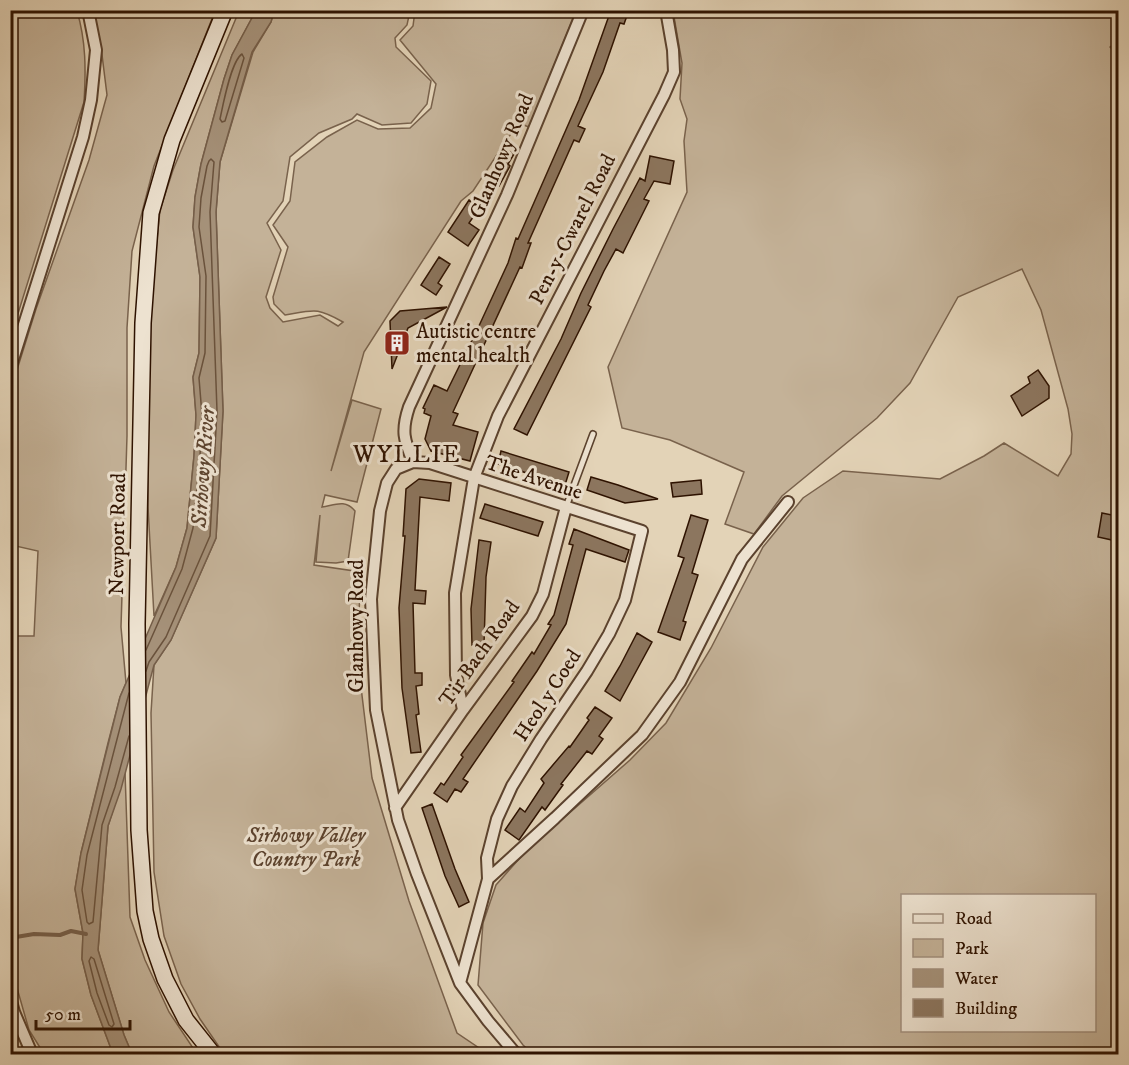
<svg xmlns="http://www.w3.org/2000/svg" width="1129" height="1065" viewBox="0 0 1129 1065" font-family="'IM FELL DW Pica',serif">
	<rect width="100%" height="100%" fill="#e3d3b7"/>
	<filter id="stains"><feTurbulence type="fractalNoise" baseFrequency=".00333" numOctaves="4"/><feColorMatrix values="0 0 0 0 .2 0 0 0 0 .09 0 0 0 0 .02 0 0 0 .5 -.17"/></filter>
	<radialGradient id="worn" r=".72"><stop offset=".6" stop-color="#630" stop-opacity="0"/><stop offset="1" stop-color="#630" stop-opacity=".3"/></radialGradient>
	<path fill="#c4b298" stroke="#79624c" stroke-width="1.5" fill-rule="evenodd" d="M11,10l66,1c9,30 9,59 7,91l-73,234z
		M93,11h122l-61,155 -22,85 -5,77v108l-6,191 5,56 -6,14 -12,46 -27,110 -6,36 8,44 -1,26 9,36 22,59h-69l-15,-24 -18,-63 -1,-110 5,-20v-30l-5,-8v-123l4,-40h20l4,-85 -27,-6v-156l25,-80 53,-149 18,-65 -6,-48z
		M239,11h15l-1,5 -21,39 -8,24 -23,85 -6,33 -2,30 7,50 -1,76 -6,24 3,38 -2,41 -7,72 -11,39 -22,49 -6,-109v-136l3,-72 9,-89 13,-40z
		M274,11h136l-3,14 -12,13 1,9 35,34 -4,23 -16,19 -29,2 -25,-11 -5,5 -33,14 -29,24 -7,44 -16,22 14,27 -15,47 4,11 13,14 37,-7 18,11 5,-4c-27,-15 -28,-12 -58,-7l-11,-11 -1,-7 15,-50 -15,-22 17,-24 5,-39 32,-25 30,-17 21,9 32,-1 21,-20 5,-24 -36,-44 13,-14 2,-15h161l-47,116 -11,-4 -45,68 -12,10 -97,151 -33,119 21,-71 29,9 -24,93 -32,-7 -3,12c13,-2 23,-8 33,4l-7,50 -12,2 -20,-1 4,-47 -6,50 47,7 -4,82 15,124 37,123 48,132 31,21h-264l-24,-35 -19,-35 -17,-48 -10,-64 -3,-159 3,-48 17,-25 45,-102 7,-127 -7,-199 4,-50 33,-110 18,-30z
		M673,11h445v30l-8,6 8,7v1000h-585l-10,-9 -45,-60 5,-62 13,-38 31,-35 103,-90 36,-37 45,-75 52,-101 40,-49 40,-27 97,8 44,-23 20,-13 54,33 13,-22 1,-20 -4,-25 -27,-99 -19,-41 -64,28 -48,86 -33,35 -95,78 -28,38 -29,-10 19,-52 -74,-32 -48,-12 -14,-61 79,-175 -3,-51 3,-22 -7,-20 2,-36zM902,896h192v134h-192z
		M125,772l5,145 15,43 24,52 28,42h-65l-8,-19 -26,-85 10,-124z"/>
	<path fill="#a59179" stroke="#755e49" stroke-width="1.5" d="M254,11h20l-3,11 -19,30 -32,110 -4,50 7,199 -7,127 -45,102 -17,25 -33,124 -13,37 -10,124 26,85 8,19h-19l-22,-59 -9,-36 1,-26 -8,-44 6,-36 39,-156 56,-130 11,-39 7,-72 2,-41 -3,-38 6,-24 1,-76 -7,-50 2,-30 6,-33 23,-85 8,-24 21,-39z"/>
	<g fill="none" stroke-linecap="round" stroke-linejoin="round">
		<path stroke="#6a523c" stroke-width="1.5" d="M242,54l2,4 -19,63 -3,1 -2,-3c3,-14 11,-58 22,-65z
			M146,650l36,-81 11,-41 7,-72 2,-41 -3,-37 6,-25 1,-77 -7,-49 2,-29 6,-32 2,-5 2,-2 3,3 -4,50 7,199 -7,125 -44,101 -17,25 -3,9
			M129,693l-42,162 -5,35 5,32 2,2 4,-2 9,-97 13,-38 14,-51
			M91,957l3,2 20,65 -2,3 -3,-2 -12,-32 -8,-32z"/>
		<path stroke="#755e49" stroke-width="4" d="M10,938l24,-4 26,1 11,-4 15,3"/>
	</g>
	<path fill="#8c765f" stroke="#2e1200" stroke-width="1.5" d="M611,10h18l-5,14 -4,-1 -17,49 -25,54 7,3 -6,13 -5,-2 -46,103h3l-9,25 -2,-1 -67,145 5,2 -5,11 25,7 -8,29 -39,-10 -6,-12 6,-23 -7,-3 1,-4 -2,-1 11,-23 13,6 31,-63 30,-65 8,-25 2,1 61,-139z
		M505,149l9,5 -6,10 2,2 -11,20 -11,-6z
		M650,156l24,5 -4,23 -16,-3 -10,18 5,2 -26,52 -7,-4 -12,22 -16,34 3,2 -64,128 -13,-6 47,-90 20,-46 32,-64 27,-51 5,3z
		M469,200l11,7 -11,16 10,7 -11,16 -20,-14z
		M439,257l11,7 -12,19 4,3 -6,9 -15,-10z
		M447,307l-39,21 -16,41 -2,-48 10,-10z
		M1038,370l11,16v12l-27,18 -11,-20 19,-13 -2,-6z
		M501,451l68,21 -4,13 -67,-21z
		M591,477l27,8 40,14 -33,4 -38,-13z
		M419,479l32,4 -2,18 -29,-4 -5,93 11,1 -1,13 -12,-1 2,70h7v12l-6,1 3,28 -3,1 5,37 -10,1 -9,-65 -3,-80 6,-72h-2l3,-47z
		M701,480l1,14 -29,3 -2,-14z
		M485,504l58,18 -5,14 -58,-18z
		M1102,513l15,3 -5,24 -14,-3z
		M691,515l17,5 -16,53 6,2 -15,46 3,1 -6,18 -22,-8 26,-74 -6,-2z
		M574,529l55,21 -4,12 -39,-13 -20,75 -29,47 -74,108 5,3 -7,10 -6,-3 -8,13 -13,-9 7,-10 3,2 19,-28 -2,-2 53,-73 -2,-1 20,-29 2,2 17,-29 -3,-1 6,-9 19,-70 -4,-1z
		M479,540l12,2 -5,35 -2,68h-12l-1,-36z
		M637,633l15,9 -32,59 -15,-10 15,-25z
		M595,707l17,11 -13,18 4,3 -11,15 -5,-3 -26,33 2,1 -18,25 -3,-3 -23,33 -14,-10 15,-22 5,4 19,-29 -3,-4 28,-33 1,1 19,-27 -2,-2z
		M432,804l23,65 14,33 -10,5 -14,-31 -23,-68z"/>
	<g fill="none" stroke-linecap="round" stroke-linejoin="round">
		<defs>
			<path id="lane" d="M566,507l27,-73"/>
			<path id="street" d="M10,369l73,-232 8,-37 5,-50 -8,-40
				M413,462l17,1 212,68 -17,69 -16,34 -22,37 -46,68 -29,47 -15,33 -10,39 1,21 -28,104
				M463,710l-7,-35 -1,-82 19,-115 24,-62 166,-321 10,-23 -1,-22 -7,-40
				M395,808l68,-98 69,-94 11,-22 23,-87
				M488,879l67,-61 87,-83 38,-53 62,-123 46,-57
				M10,998l4,14 18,42
				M516,1054l-28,-33 -28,-38 -43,-109 -19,-54 -22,-110 -5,-111 9,-88 7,-28 9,-14 17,-7c-9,-22 -12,-31 -4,-55l98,-212 76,-185"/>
			<path id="secondary" d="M213,1054l-27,-34 -21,-41 -14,-40 -6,-28 -6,-81 -2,-206 6,-301 8,-110 21,-73 53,-130"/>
		</defs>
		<use href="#lane" stroke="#5b422e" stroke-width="8"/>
		<use href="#street" stroke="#5b422e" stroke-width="14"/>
		<use href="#secondary" stroke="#2e1200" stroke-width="18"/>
		<use href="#lane" stroke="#ede2d0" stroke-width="5"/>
		<use href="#street" stroke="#ede2d0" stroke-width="10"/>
		<use href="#secondary" stroke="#ede2d0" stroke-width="15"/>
	</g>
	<defs>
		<symbol id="building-square" viewBox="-11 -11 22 22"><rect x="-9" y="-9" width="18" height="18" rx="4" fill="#8f2418" stroke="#ede2d0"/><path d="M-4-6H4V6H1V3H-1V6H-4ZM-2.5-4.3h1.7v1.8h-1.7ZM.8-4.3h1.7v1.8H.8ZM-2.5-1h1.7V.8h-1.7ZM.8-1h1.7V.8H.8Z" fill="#fff"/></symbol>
	</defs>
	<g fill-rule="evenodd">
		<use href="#building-square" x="382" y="328" width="30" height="30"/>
	</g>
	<g text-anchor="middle" stroke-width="6" stroke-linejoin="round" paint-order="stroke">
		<g font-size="21" fill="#2e1200" stroke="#ede2d0">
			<text transform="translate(501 156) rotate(-67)" y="7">Glanhowy Road</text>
			<text transform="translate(572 229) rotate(-63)" y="7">Pen-y-Cwarel Road</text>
			<text transform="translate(534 477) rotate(18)" y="7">The Avenue</text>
			<text transform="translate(117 534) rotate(-89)" y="7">Newport Road</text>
			<text transform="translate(356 626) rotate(-90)" y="7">Glanhowy Road</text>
			<text transform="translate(479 653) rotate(-55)" y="7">Tir Bach Road</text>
			<text transform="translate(547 695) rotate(-57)" y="7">Heol y Coed</text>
		</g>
		<g font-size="21" fill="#2e1200" stroke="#ede2d0" text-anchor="start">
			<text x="416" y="338">Autistic centre<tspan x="416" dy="24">mental health</tspan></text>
		</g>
		<g font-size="21" font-style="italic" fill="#5b422e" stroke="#ede2d0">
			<text x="306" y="842">Sirhowy Valley<tspan x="306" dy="24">Country Park</tspan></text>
		</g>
		<g font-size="22" font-style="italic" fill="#5e4530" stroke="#ede2d0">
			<text transform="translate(202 467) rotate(-86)" y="8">Sirhowy River</text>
		</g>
		<g font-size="24" letter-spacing="1.5" fill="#2e1200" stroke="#ede2d0">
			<text x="407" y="462">WYLLIE</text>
		</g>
	</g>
	<rect width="1129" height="1065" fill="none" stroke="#e3d3b7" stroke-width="36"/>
	<rect x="12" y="12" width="1105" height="1041" fill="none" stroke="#2e1200" stroke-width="3"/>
	<rect x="18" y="18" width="1093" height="1029" fill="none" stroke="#2e1200" stroke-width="1.5"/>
	<rect x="901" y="894" width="195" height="138" fill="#ede2d0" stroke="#a18f7d" stroke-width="1.5"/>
	<rect x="913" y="914" width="30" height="9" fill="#ede2d0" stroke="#a18f7d" stroke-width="1.5"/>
	<text x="955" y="924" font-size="18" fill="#2e1200">Road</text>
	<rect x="913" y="939" width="30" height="18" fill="#c4b298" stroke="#a18f7d" stroke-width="1.5"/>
	<text x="955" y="954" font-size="18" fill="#2e1200">Park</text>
	<rect x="913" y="969" width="30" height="18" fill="#a59179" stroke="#a18f7d" stroke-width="1.5"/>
	<text x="955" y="984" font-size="18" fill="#2e1200">Water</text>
	<rect x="913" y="999" width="30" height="18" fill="#8c765f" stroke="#a18f7d" stroke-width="1.5"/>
	<text x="955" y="1014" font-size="18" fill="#2e1200">Building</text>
	<path d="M36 1020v9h94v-9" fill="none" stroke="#2e1200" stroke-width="3"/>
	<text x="45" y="1020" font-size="18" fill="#2e1200" stroke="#ede2d0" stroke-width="4.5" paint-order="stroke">50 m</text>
	<rect width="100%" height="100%" filter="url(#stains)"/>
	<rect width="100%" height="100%" fill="url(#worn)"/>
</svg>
